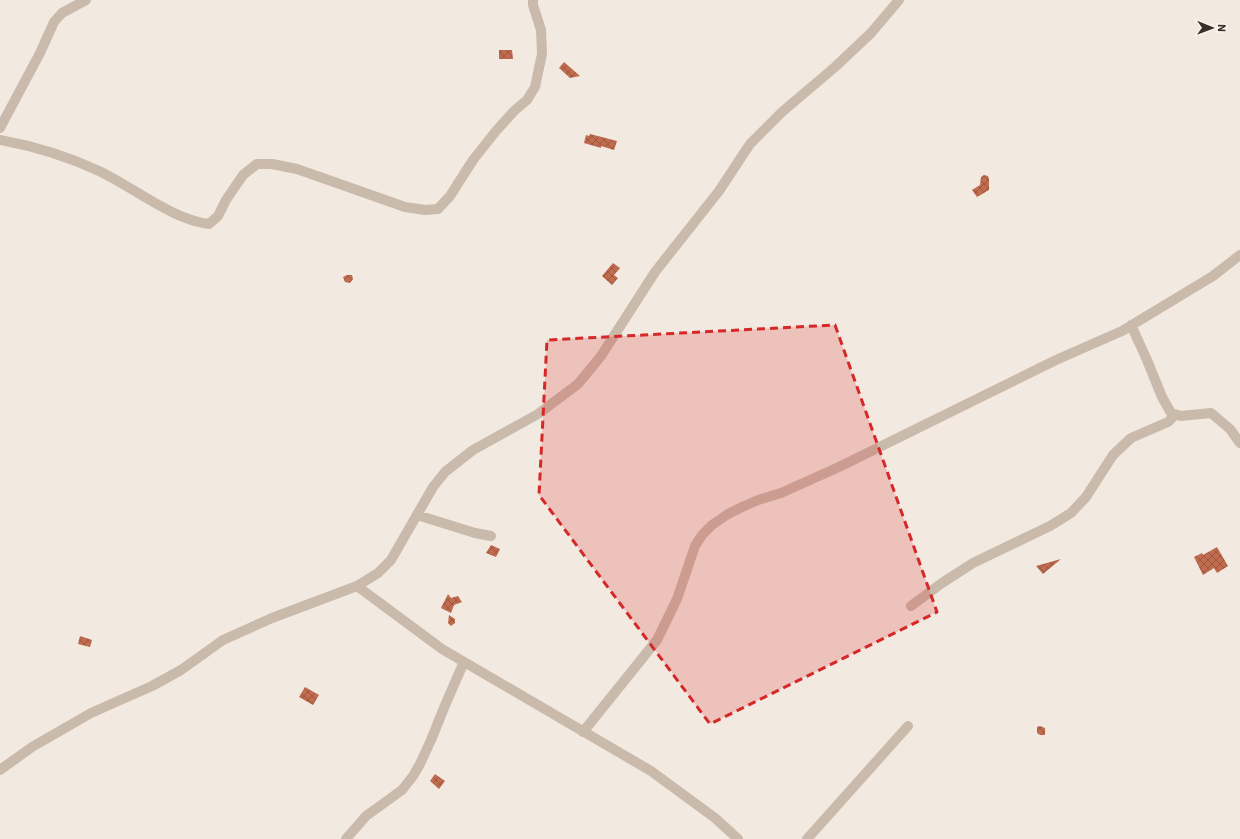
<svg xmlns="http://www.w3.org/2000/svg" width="1240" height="839" viewBox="0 0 1240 839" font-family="'IBM Plex Sans',sans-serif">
	<defs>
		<pattern id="building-cross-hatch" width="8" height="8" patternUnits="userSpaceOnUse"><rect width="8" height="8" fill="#c16b4f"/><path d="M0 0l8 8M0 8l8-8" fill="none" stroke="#9e5842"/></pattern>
	</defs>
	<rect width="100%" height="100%" fill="#f2e9e0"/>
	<path fill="url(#building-cross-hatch)" d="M499,50h13l1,9h-14z
		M564,62l16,14 -10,2 -11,-10z
		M590,134l27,7 -3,9 -13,-4v2l-17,-5 2,-8 3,1z
		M984,175l4,1 1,3v11l-12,7 -5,-7 8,-5 1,-8z
		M613,263l7,5 -6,7 4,3 -6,7 -10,-9z
		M347,275h5l1,4 -3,4 -5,-1 -2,-5z
		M491,545l9,4 -4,8 -10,-4z
		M1217,547l11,19 -11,7 -3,-5 -11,7 -9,-18 8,-4 1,2z
		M1061,559l-18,15 -7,-8z
		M448,594l3,4 7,-2 4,6 -8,3 -3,8 -10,-5z
		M449,615l6,4v4l-4,3 -3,-3z
		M80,636l12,4 -2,7 -12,-3z
		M305,687l14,8 -6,10 -14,-8z
		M1040,726l5,2v7h-5l-3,-2v-6z
		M435,774l10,7 -6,8 -9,-8z"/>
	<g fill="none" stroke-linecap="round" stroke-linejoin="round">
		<path stroke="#cabaac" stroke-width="10" d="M0,128l40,-75 14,-31 8,-9 24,-13
			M0,140c33,6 69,17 99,31 34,16 72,48 110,53l9,-8 8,-16 17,-25 14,-11h15l25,5 108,38 20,3 13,-1 12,-13 23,-36 23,-29 18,-20 13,-11 8,-13 7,-33 -1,-24 -8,-25v-5
			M1131,325l16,35 15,37 9,16 10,3 30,-3 19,16 10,14
			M417,515l58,18 16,3
			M357,586l85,63 209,122 64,47 23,21
			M911,606l31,-23 31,-20 77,-37 21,-13 15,-16 27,-42 18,-17 37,-16 7,-7
			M583,732l74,-92 20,-41 18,-53 7,-11 10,-10 16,-11 14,-7 16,-7 23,-7 58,-26 217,-107 66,-29 91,-55 27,-21
			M0,770l32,-23 59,-34 61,-27 29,-16 42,-30 49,-22 85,-32 21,-13 13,-13 42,-73 12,-15 28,-22 65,-36 40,-30 23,-28 54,-84 64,-81 31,-47 32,-32 53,-45 36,-34 28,-33
			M346,839l20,-23 36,-26 11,-14 7,-12 11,-24 15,-37 18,-41
			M807,839l101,-113"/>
	</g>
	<path fill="#d62828" fill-opacity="0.2" stroke="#d62828" stroke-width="3" stroke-dasharray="8 5" stroke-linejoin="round" d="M835,325l102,287 -227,112 -171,-229 8,-155z"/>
	<g transform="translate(1212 28) rotate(91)" stroke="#faf4ec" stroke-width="3" paint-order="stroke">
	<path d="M0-3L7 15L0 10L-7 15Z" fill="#382f2a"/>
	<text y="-6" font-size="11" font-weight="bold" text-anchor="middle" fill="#382f2a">N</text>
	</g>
</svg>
